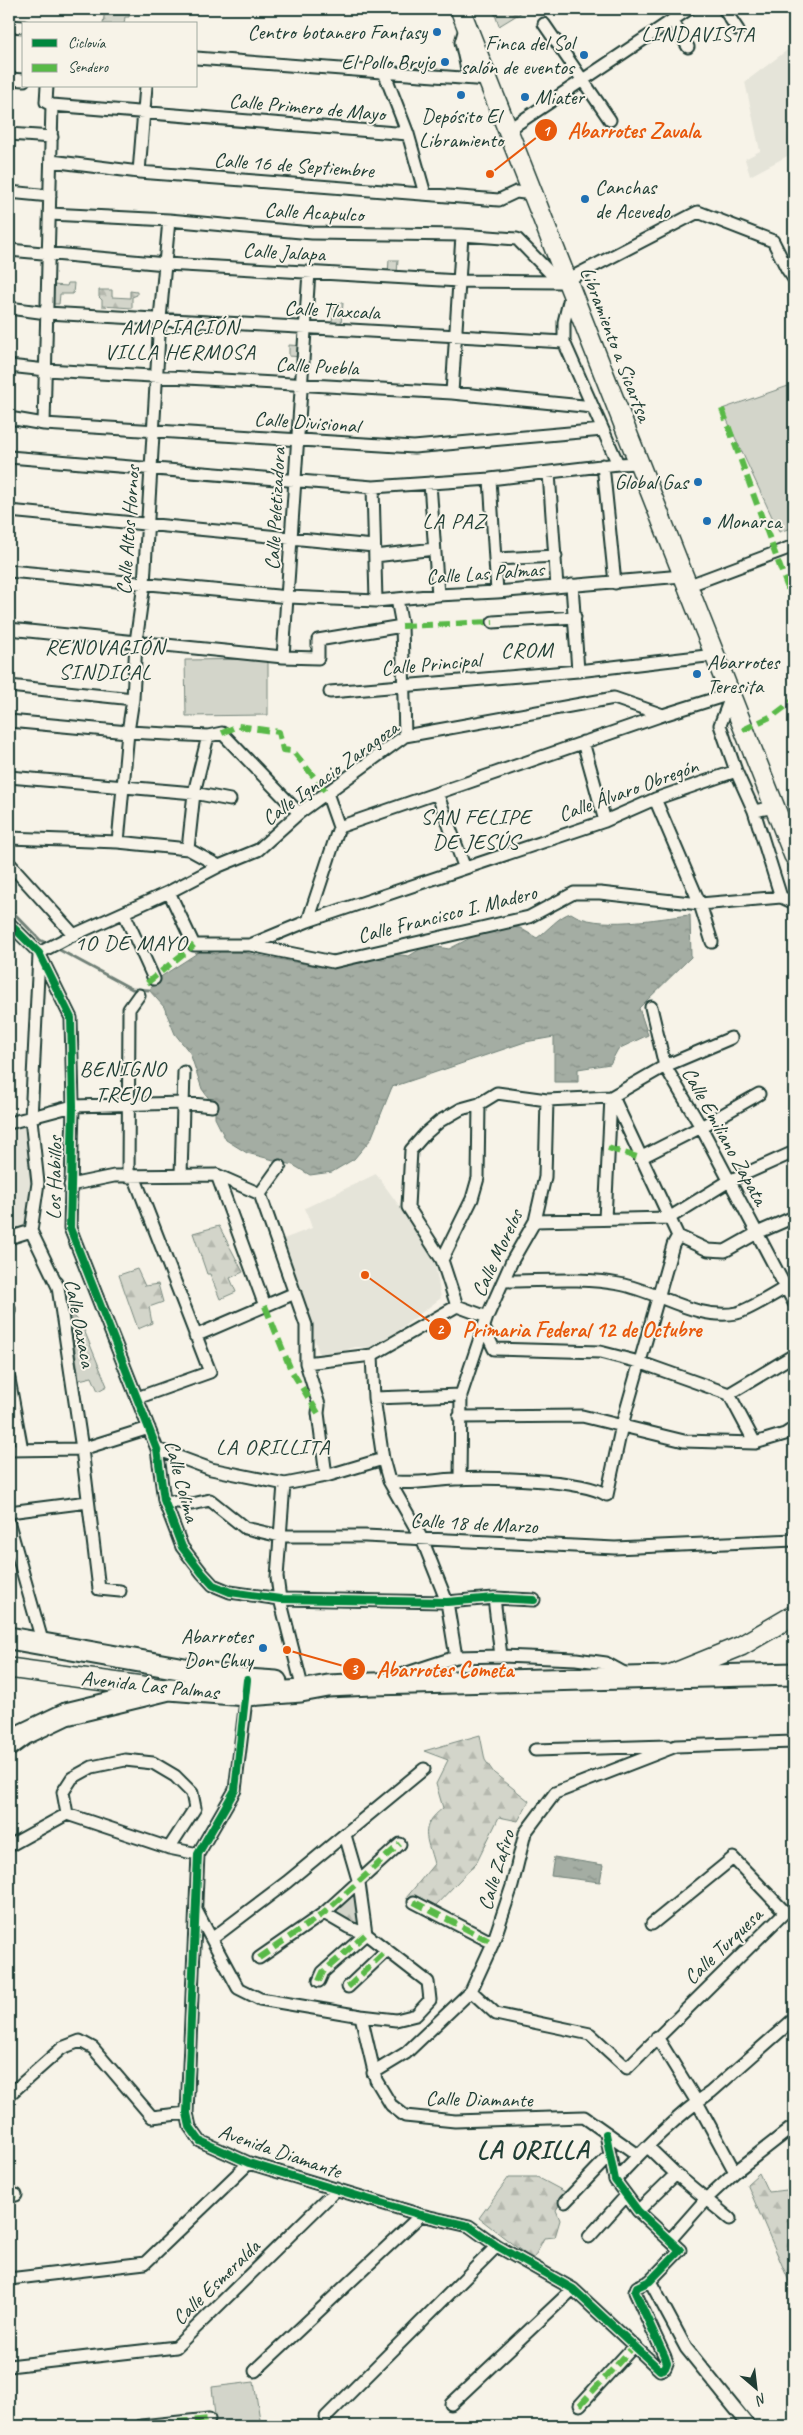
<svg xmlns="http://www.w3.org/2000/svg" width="803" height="2435" viewBox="0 0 803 2435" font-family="Caveat,sans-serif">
	<defs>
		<pattern id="forest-firs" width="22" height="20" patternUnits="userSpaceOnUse" patternTransform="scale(1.25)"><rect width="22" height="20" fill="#d3d5ca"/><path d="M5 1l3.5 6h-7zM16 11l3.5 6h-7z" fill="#b5b8ae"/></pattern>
		<pattern id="cemetery-stones" width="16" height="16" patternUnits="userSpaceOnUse" patternTransform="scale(1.25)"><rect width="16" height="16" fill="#d3d5ca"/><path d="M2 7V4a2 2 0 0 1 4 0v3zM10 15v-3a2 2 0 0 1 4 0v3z" fill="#b5b8ae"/></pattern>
		<pattern id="water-ripples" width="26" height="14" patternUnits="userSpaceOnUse" patternTransform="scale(1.25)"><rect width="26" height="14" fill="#a4ada3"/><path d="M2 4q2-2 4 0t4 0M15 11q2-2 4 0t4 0" fill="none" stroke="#858e86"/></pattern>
	</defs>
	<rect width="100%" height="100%" fill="#f7f3e8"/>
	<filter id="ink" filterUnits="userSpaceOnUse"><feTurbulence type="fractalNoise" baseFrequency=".02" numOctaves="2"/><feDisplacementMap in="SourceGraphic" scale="10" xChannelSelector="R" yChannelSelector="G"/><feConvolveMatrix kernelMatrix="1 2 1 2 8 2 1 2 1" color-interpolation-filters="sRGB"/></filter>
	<g filter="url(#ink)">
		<path fill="#e5e4d9" d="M794,45v81l-7,5 6,22 -43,23 -5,-17 15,-8 -15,-69z
			M24,1126l9,56 -6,41 -18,9v-103z
			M376,1174l57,78 8,46 -54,41 -17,8h-15l-34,12 -40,-119 31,-12 -7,-20z"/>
		<path fill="url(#forest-firs)" stroke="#79897f" d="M105,9h25l-1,8h-4l-1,7h-21z
			M389,260h9l-1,14 -9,-1z
			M68,283h6l-1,11h-13l-1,10h-7l1,-19 14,1z
			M99,290h13v7l18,1v-7l7,1v3l-5,2v11l-30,-2v-6l-3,-3z
			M334,303h9l-2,21 -9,-1z
			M289,345l14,1 -1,11 -13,-1z
			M219,1226l24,46 -13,6 6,14 -16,7 -10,-25h-3l-14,-41z
			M137,1269l8,17 13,-2 5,18 -14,5 3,16 -14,6 -19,-54z
			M70,1311l12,14 25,61 -9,5 -6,-14 -13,3z
			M480,1735l5,25 9,13 35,28 -11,20 -19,-4 -22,45 -42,44 -29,-8 28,-34c-7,-27 -16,-36 9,-56l-7,-24 12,-24 -24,-9z
			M355,1891l6,32 -3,3 -24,-14z
			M759,2173l9,19 19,-2 7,-6v100l-3,2 -44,-102z
			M509,2177h28l30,16 -11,17 4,10 -5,17 -11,1 -11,22 -54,-42z"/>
		<path fill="url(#cemetery-stones)" stroke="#79897f" d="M493,9h34l-28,17z"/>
		<path fill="#d3d5ca" stroke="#79897f" d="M794,384v143l-15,5 -57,-123z
			M268,659v56l-82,1 -1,-56z
			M254,2382l7,44h-45l-4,-39z"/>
		<path fill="url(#water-ripples)" stroke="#6f8077" d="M571,913c25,18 88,5 119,2l1,42 -52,51 9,27 -30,14 -8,15 -32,5v13h-24v-45l-29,5 -133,45 -21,52 -17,20 -22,13 -22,3 -17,-10 -46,-12 -21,-13 -11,-22v-11l-13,-18 -12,-36 -15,-19 -11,-27 -15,-17 13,-14 40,-26 14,4 9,-5 96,18 40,-4 30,-9 18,2 18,-11 22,4 29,-15 23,-8 19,2 17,10c10,-7 23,-23 34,-25z
			M554,1857l49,8 -3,17 -49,-6z"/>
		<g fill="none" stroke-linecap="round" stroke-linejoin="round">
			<path stroke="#6f8077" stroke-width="3" d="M9,908l31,32 8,4
				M56,948l76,41 17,1"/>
			<defs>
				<path id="street" d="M724,9l14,21
					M672,20l16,27
					M544,24l66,96
					M466,25l-5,17 8,36
					M9,26l15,1
					M196,58l292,22
					M384,72l24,62 17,60
					M9,79l15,1
					M52,105l356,29
					M508,130l181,-121
					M9,134l43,3
					M51,161l88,11 360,28 17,-8 17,2
					M139,172l7,-86
					M9,192l41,4
					M50,214l119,6 143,13 150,2 55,4 42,43
					M9,250l157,14 293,17 100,1 8,-2 131,-68 75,29 14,28 7,10
					M571,293l-7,29v20l54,122 20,-1
					M9,308l38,5 517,29
					M9,366l37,4 406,23 141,14
					M452,393l10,-158
					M9,418l35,6 370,23 189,-17
					M44,424l8,-319 -6,-3 1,-16
					M9,457l364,30 117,-8 128,-15
					M603,465l12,118
					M549,473l8,114
					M490,479l7,113
					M430,483l8,112
					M373,487l3,114
					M9,511l365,35
					M375,556l59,-7
					M496,559l60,-3
					M9,571l280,26 87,4 62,-6 59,-3 185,-16
					M572,585l6,86
					M687,586l107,-40
					M397,599l5,27 3,110
					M493,622l82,-5
					M9,629l274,28 35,1v-18l84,-14
					M283,657l26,-385
					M9,686l124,13
					M330,692l248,-21 137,-16
					M731,697l-11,28 16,46 18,40 21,-4
					M9,721l119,11 80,4 14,-3 77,80
					M583,742l22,79
					M9,777l185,16 36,7
					M327,793l12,34
					M437,793l27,73
					M655,799l45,105 12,38
					M754,811l27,86
					M9,838l109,4 70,7 31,17
					M118,842l10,-110 5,-33 3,-57 8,-58 16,-265 9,-99
					M188,849l6,-56 14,-57
					M9,863l65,72
					M169,892l25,53h56l83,17 196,-45 45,-24h26l100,11 81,-7 13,6
					M124,913l30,66
					M308,921l31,-94 324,-112 67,-21
					M9,923l30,30 32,65 2,88 -3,122 87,221 7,51 18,47 20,26 11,12 17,7 50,7 167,3 47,-4 40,2
					M250,945l58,-24 297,-100 50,-22 81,-28
					M39,953l30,-16 100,-45 50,-26 39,-16 41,-37 106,-77 209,-38 49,17
					M39,955l-8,164 7,64 -7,48 27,56 24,162 17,140 21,2
					M651,1007l14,59 36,61 93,176
					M613,1097l65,139 30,14 17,1 32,-18 37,-16
					M9,1123l64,-17 110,-3 29,3
					M640,1158l61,-31 58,-33
					M181,1175l3,-103
					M217,1175l48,131
					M134,1176l76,196 -73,26
					M128,1177l1,-168 10,-14
					M70,1185l44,-9 103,-1 43,19 46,131v38l13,42 -1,8 8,63
					M260,1194l20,-28
					M605,1219l6,-122
					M535,1221l134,-3 60,-37 65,-29
					M9,1238l22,-7
					M442,1260l30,-61 6,-21 1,-74
					M504,1281c38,0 78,-4 115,3 39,7 78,37 118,29 13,-3 43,-23 57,-30
					M457,1306l-15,-46 -34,-53 3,-57 14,-16 15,-13 21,-12 18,-5 18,-11 50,7 64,-3 54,-31 66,-28
					M457,1306l30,11
					M9,1308v3
					M484,1328l10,21 106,3 39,10 90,32 65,-39
					M195,1336l100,-43
					M306,1363l66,-8
					M9,1379l13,71
					M729,1394l26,49
					M374,1398l87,-3
					M459,1417l123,-1 102,25 71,2 30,-9 9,-6
					M157,1449l54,20 74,15 41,-8 57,-17
					M9,1450l73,-1 67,-21
					M460,1479l1,-84 26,-78 25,-56 23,-40 10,-44 2,-77
					M389,1481c20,4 45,-1 66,-2 31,-2 127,0 152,16l15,-70 51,-180 5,-9
					M284,1484l-7,93 3,22 21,83v9
					M164,1500l28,4 18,-4 35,28 35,8h85l250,12 179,-8
					M9,1512l79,-10
					M9,1524l34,120
					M494,1598l7,58
					M456,1657l-9,-55 -25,-63 -33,-58 -6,-22 -9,-61 -2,-43 85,-49
					M395,1677l61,-20 45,-1 75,3 30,4 22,12
					M247,1692l-12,98 -37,64 -11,259 3,14 10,14 49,22 172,52 48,11 28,20 76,43 87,81 5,-2 2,-5 -2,-6 -30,-65 2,-5 13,-6 30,-31 -42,-39 -23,-31 -9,-46
					M535,1750l132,-4
					M67,1814l-4,-22 9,-14 20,-11 33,-7 28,3 22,13 17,17 3,15 -26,40
					M345,1835l14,48 7,51 62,48 2,18 -14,15 -20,5 -35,-4
					M9,1846l58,-32 102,34 29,6
					M414,1902l79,41
					M196,1910l42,78 22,11 101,17 15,64 15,25 14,11 50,5 129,-4 54,38
					M213,1938l74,-56 137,-113
					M259,1958l65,-45 76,-69
					M319,1981l4,-9 43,-38 -18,-7 -24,-14
					M348,1987l39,-37
					M471,1991l25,23 94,20 37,34 158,-156 -52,-54 -81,66
					M657,2037l40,65 38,70
					M373,2073l33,-20 65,-62 22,-48 19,-57 13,-53 30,-40 121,-47 118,-4
					M9,2095l53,-47 18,-7 13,7 59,69 35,-4
					M648,2147l28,27 54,45
					M615,2180c29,-31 61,-64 96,-88l83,-73
					M9,2196l7,-1
					M565,2202l44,-46
					M638,2211l38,-37
					M589,2237l37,-41
					M670,2240l36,-41 29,-27 55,-43 4,-1
					M9,2279l136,-16 104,-100
					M650,2281l36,67 63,78
					M9,2366l167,-19 161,-158
					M255,2371l166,-156
					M451,2404l122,-115
					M580,2405l54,-59
					M326,2417l171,-171
					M141,2426l68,-7"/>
				<path id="primary" d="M460,9l334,847
					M9,1668l155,21
					M667,1676l74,-30 53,-31"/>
				<path id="highway" d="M9,1638l238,42 29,2
					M9,1745l15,-11 42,-20 103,-25 77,6 55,-4 27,-5 44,-2 422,-10"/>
			</defs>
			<use href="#street" stroke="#1f3d34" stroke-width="15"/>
			<use href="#primary" stroke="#1f3d34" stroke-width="22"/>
			<use href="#highway" stroke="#1f3d34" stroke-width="25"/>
			<use href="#street" stroke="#f7f3e8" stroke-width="11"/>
			<use href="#primary" stroke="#f7f3e8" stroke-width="19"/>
			<use href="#highway" stroke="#f7f3e8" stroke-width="21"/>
			<path stroke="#58b947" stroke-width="6" stroke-dasharray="12 6" stroke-linecap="butt" d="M722,409l72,196
				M402,626l91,-4
				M743,730l31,-15 20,-15
				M222,733l16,-7 41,6 4,18 10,1 34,42
				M147,983l47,-38
				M608,1148l32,10
				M265,1306l26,64 27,43
				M414,1902l79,41
				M259,1958l65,-45 76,-69
				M319,1981l4,-9 43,-38
				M348,1987l39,-37
				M9,2196l7,-1
				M580,2405l54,-59
				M141,2426l68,-7"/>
			<defs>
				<path id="cycleway" d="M9,923l30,30 32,65 2,88 -3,122 87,221 7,51 18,47 20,26 11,12 17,7 50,7 167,3 47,-4 40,2
					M247,1680l-12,110 -37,64 -11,259 3,14 10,14 49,22 172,52 48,11 28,20 76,43 87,81 5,-2 2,-5 -2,-6 -30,-65 2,-5 13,-6 30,-31 -42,-39 -23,-31 -9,-46"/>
			</defs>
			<use href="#cycleway" stroke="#f7f3e8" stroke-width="11"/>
			<use href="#cycleway" stroke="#00873e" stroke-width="8"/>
		</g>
	</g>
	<g fill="#1f6fb2" stroke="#f7f3e8" stroke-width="2">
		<circle cx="437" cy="32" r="5"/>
		<circle cx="584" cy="55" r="5"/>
		<circle cx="445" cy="62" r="5"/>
		<circle cx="461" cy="95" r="5"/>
		<circle cx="525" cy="97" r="5"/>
		<circle cx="585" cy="199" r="5"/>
		<circle cx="698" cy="482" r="5"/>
		<circle cx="707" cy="521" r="5"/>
		<circle cx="697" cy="674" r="5"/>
		<circle cx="263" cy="1648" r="5"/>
	</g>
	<g text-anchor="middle" stroke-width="4" stroke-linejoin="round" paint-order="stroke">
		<g font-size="21" fill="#1f3d34" stroke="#f7f3e8" text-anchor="end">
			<text x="427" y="39">Centro botanero Fantasy</text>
			<text x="574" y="50">Finca del Sol<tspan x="574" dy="24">salón de eventos</tspan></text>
			<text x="435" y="69">El Pollo Brujo</text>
			<text x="535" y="104" text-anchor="start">Miater</text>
			<text x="461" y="123" text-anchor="middle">Depósito El<tspan x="461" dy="24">Libramiento</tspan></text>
			<text x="595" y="194" text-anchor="start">Canchas<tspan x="595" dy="24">de Acevedo</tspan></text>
			<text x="688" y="489">Global Gas</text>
			<text x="717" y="528" text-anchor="start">Monarca</text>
			<text x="707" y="669" text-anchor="start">Abarrotes<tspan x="707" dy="24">Teresita</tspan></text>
			<text x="253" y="1643">Abarrotes<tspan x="253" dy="24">Don Chuy</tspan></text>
		</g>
		<g font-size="21" fill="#1f3d34" stroke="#f7f3e8">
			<text transform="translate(307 107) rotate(5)" y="7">Calle Primero de Mayo</text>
			<text transform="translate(294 165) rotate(4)" y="7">Calle 16 de Septiembre</text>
			<text transform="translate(314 212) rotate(3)" y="7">Calle Acapulco</text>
			<text transform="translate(284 252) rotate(3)" y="7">Calle Jalapa</text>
			<text transform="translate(332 310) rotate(3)" y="7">Calle Tlaxcala</text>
			<text transform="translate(616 344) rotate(69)" y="7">Libramiento a Sicartsa</text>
			<text transform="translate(317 366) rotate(3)" y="7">Calle Puebla</text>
			<text transform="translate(307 422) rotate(4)" y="7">Calle Divisional</text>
			<text transform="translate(275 509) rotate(-87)" y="7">Calle Peletizadora</text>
			<text transform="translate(128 530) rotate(-86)" y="7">Calle Altos Hornos</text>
			<text transform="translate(485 573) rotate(-4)" y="7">Calle Las Palmas</text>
			<text transform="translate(431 664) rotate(-5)" y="7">Calle Principal</text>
			<text transform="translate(330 773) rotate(-36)" y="7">Calle Ignacio Zaragoza</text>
			<text transform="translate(628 790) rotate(-20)" y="7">Calle Álvaro Obregón</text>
			<text transform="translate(447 914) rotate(-14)" y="7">Calle Francisco I. Madero</text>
			<text transform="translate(725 1136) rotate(61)" y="7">Calle Emiliano Zapata</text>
			<text transform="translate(54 1178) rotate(-89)" y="7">Los Habillos</text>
			<text transform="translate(497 1253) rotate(-65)" y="7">Calle Morelos</text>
			<text transform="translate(80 1323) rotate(79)" y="7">Calle Oaxaca</text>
			<text transform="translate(182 1481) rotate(75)" y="7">Calle Colima</text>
			<text transform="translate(474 1523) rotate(3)" y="7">Calle 18 de Marzo</text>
			<text transform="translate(150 1685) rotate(6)" y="7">Avenida Las Palmas</text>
			<text transform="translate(496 1870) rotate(-73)" y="7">Calle Zafiro</text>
			<text transform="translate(723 1946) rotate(-44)" y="7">Calle Turquesa</text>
			<text transform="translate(479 2099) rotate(1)" y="7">Calle Diamante</text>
			<text transform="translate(280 2151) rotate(19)" y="7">Avenida Diamante</text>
			<text transform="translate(216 2282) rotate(-44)" y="7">Calle Esmeralda</text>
		</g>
		<g font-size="22" letter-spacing="1" fill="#1f3d34" stroke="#f7f3e8">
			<text x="698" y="41">LINDAVISTA</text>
			<text x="180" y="334">AMPLIACIÓN<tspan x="180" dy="25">VILLA HERMOSA</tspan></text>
			<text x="454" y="528">LA PAZ</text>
			<text x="105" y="654">RENOVACIÓN<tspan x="105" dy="25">SINDICAL</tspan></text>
			<text x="527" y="657">CROM</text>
			<text x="476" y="824">SAN FELIPE<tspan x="476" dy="25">DE JESÚS</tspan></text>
			<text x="131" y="950">1O DE MAYO</text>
			<text x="123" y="1076">BENIGNO<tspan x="123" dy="25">TREJO</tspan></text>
			<text x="273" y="1454">LA ORILLITA</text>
		</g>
		<g font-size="26" font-weight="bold" letter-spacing="1" fill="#1f3d34" stroke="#f7f3e8">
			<text x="533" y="2158">LA ORILLA</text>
		</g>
	</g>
	<path fill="none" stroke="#e8590c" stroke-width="2" d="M490 174L546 130M365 1275L440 1329M287 1650L354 1669"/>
	<g fill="#e8590c" stroke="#f7f3e8" stroke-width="2">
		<circle cx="490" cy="174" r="5"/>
		<circle cx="365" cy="1275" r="5"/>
		<circle cx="287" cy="1650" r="5"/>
		<circle cx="546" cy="130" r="12"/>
		<circle cx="440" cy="1329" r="12"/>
		<circle cx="354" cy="1669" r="12"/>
	</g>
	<g font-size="15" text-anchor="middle" font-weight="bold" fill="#fff">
		<text x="546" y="136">1</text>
		<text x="440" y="1334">2</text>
		<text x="354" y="1674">3</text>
	</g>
	<g font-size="22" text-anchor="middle" font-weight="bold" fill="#e8590c" stroke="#f7f3e8" stroke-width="4" stroke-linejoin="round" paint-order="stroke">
		<text x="634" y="138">Abarrotes Zavala</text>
		<text x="582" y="1337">Primaria Federal 12 de Octubre</text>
		<text x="445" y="1677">Abarrotes Cometa</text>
	</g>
	<rect width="803" height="2435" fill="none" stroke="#f7f3e8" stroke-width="30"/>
	<rect x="15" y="15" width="773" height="2405" fill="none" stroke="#1f3d34" stroke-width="2" filter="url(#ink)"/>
	<rect x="22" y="22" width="175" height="65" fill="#f7f3e8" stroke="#a1aaa0"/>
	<rect x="32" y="39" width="25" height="8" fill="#00873e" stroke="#a1aaa0"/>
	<text x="68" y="48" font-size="15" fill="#1f3d34">Ciclovía</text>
	<rect x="32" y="64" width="25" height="8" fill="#58b947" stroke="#a1aaa0"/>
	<text x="68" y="72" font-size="15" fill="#1f3d34">Sendero</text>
	<g transform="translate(756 2388) rotate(152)" stroke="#f7f3e8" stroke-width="4" paint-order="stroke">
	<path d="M0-4L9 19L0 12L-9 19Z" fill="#1f3d34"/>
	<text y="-8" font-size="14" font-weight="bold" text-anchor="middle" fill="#1f3d34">N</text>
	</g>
</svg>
